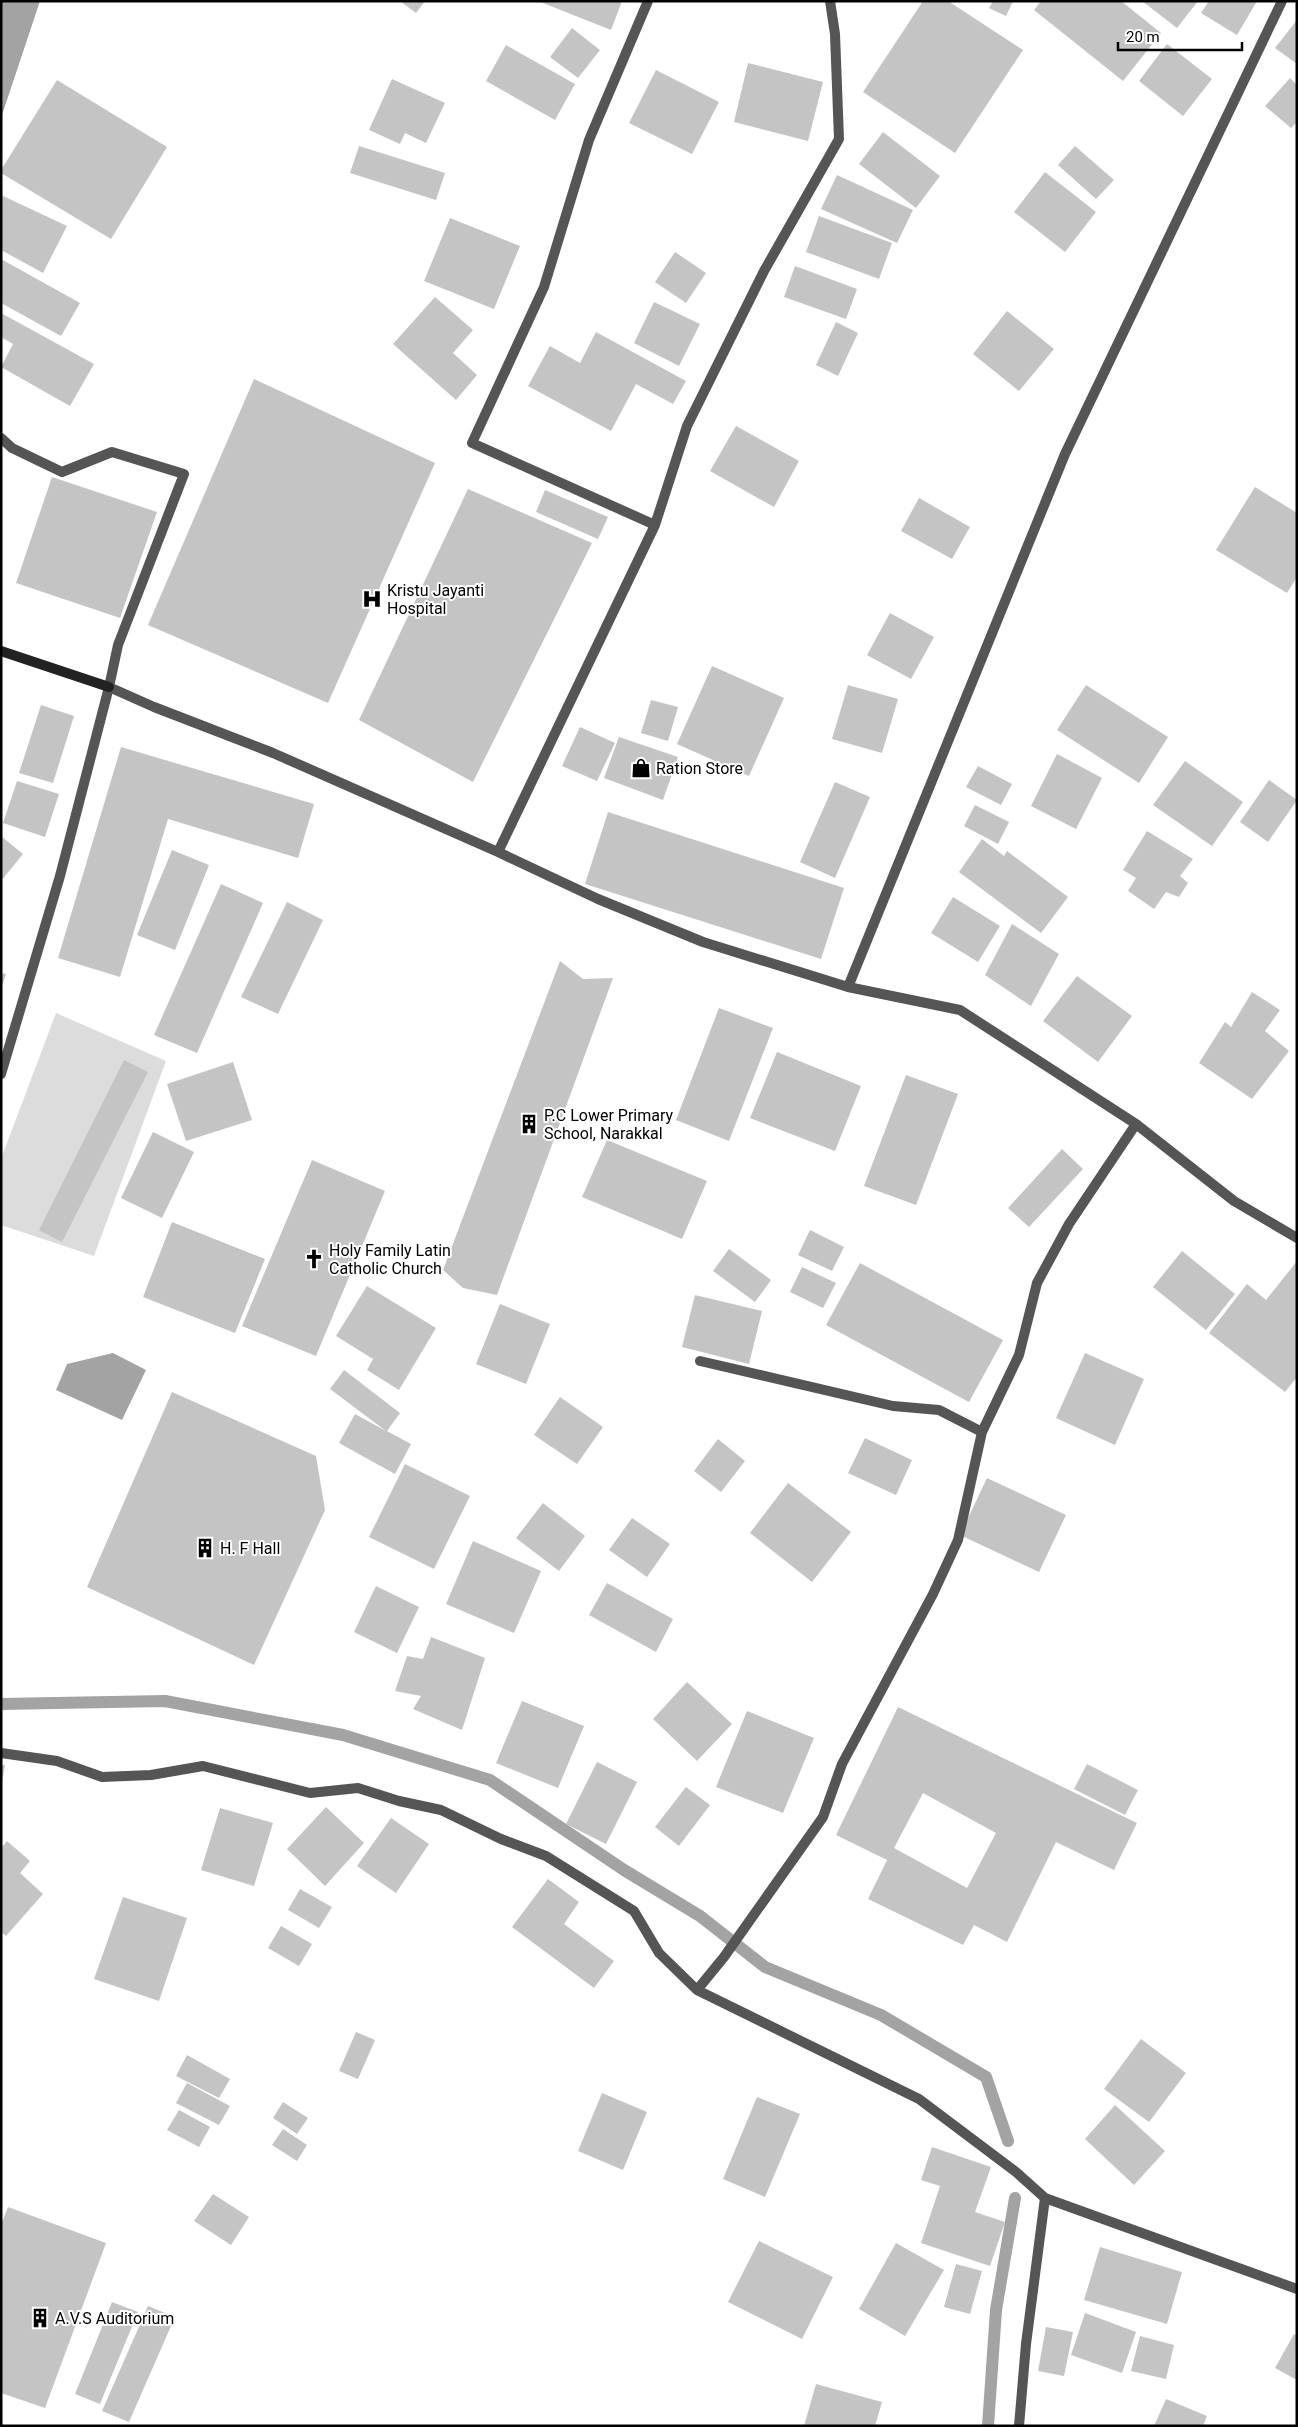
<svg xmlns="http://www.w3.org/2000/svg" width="1298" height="2427" viewBox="0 0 1298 2427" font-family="Roboto,sans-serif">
	<rect width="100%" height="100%" fill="#fff"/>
	<path fill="#dcdcdc" d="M56,1013l110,48 -72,195 -93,-31v-66z"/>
	<path fill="#a3a3a3" d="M1,1h39l-39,117z
		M113,1353l33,17 -24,50 -66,-30 11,-26z"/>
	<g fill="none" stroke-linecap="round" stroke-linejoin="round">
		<path stroke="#a3a3a3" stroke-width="12" d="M1,1704l164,-3 178,34 147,45 134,90 76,46 65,51 116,48 105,62 22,64
			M988,2426l8,-116 19,-112"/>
	</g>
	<path fill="#c4c4c4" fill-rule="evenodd" d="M400,1h25l-9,12z
		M538,1h84l-11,29z
		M923,1h25l75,49 -68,103 -92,-61z
		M993,1h20l-7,15 -17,-8z
		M1041,1h80l40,32 -38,48 -89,-71z
		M1142,1h56l-21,27z
		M1209,1h48l-20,34 -36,-22z
		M1297,20v44l-22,-16z
		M572,28l28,22 -22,28 -28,-21z
		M1167,44l45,35 -29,37 -44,-35z
		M506,45l69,39 -20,36 -69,-39z
		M748,63l75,19 -15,59 -74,-19z
		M656,70l63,32 -27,52 -63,-31z
		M1290,78l7,7v37l-6,6 -26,-22z
		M392,79l53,24 -19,40 -21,-10 -5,11 -31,-14z
		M57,80l110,67 -56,92 -110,-66v-3z
		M883,132l57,44 -24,32 -57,-44z
		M359,146l86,27 -9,27 -86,-27z
		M1075,146l39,34 -18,19 -38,-34z
		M1045,172l51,40 -31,40 -51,-40z
		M837,175l76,35 -16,33 -76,-34z
		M1,195l66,31 -24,47 -42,-23z
		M819,216l73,27 -13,36 -73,-27z
		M450,218l70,28 -26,63 -70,-28z
		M675,252l31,21 -20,30 -31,-21z
		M1,259l79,44 -19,33 -60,-33z
		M795,266l62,23 -11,30 -62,-22z
		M435,297l38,33 -20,23 24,22 -21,25 -63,-56z
		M654,302l46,22 -21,42 -45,-23z
		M1007,311l47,38 -35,42 -46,-37z
		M1,313l93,51 -24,42 -69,-39 12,-23 -12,-7z
		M836,322l22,11 -20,43 -22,-11z
		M596,332l90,49 -13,23 -37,-20 -25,47 -83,-45 22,-40 30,17z
		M254,379l181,84 -107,240 -180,-78z
		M736,426l63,35 -25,46 -64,-36z
		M52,477l105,35 -37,106 -104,-35z
		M1255,487l42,26v64l-10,16 -71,-43z
		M468,489l124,54 -119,239 -114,-62z
		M545,490l63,27 -10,22 -62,-27z
		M919,498l51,29 -18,32 -51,-28z
		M890,613l44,24 -23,42 -44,-24z
		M712,666l72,32 -35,78 -72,-32z
		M848,685l50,14 -16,54 -50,-14z
		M1086,685l82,52 -29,46 -82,-53z
		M651,700l27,7 -10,34 -27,-8z
		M41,705l33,11 -21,67 -34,-10z
		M580,727l35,16 -18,38 -35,-15z
		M619,737l59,20 -15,43 -59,-22z
		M121,747l193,57 -16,54 -130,-39 -48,158 -62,-19z
		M1057,754l45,24 -26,51 -45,-23z
		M1185,761l58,41 -31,44 -59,-41z
		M978,766l34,18 -11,21 -35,-18z
		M1269,780l28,20 -29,42 -28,-20z
		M17,781l42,13 -14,43 -42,-14z
		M835,782l35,15 -35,81 -35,-16z
		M975,805l34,17 -11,22 -34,-18z
		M608,812l236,76 -23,71 -236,-75z
		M1147,831l46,28 -13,17 8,7 -9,14 -13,-5 -12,17 -26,-18 8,-13 -13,-8z
		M1,836l22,18 -22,27z
		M982,839l22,17 3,-5 61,46 -27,36 -82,-61z
		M172,850l37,15 -34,85 -38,-15z
		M221,884l42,19 -66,150 -43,-18z
		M953,897l47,29 -22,36 -47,-29z
		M287,902l36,18 -45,94 -37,-17z
		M1012,924l47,30 -28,52 -46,-31z
		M560,961l23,18 30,-1 -116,317 -34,-7 -20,-18z
		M1,973l5,1 -4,12h-1z
		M1077,976l55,40 -34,46 -55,-41z
		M1252,992l28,18 -15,21 24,20 -37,48 -53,-36 26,-41 6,5z
		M719,1008l54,20 -44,113 -53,-21z
		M777,1052l84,34 -26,65 -85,-33z
		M124,1060l24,12 -86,170 -23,-12z
		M233,1062l19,58 -66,21 -19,-57z
		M906,1075l52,19 -42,111 -52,-19z
		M153,1132l41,20 -32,66 -41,-20z
		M607,1140l100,41 -25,58 -100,-42z
		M1062,1149l21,20 -54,58 -21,-19z
		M312,1160l73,31 -69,165 -74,-30z
		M172,1222l93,37 -30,74 -92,-36z
		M810,1230l34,17 -12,24 -34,-16z
		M729,1249l42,31 -16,22 -42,-31z
		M1182,1251l53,43 -29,36 -53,-43z
		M1297,1261v116l-12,15 -76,-59 38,-49 19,16z
		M860,1263l143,77 -34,62 -143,-77z
		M802,1267l34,16 -13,25 -33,-16z
		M367,1286l69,42 -37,62 -32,-20 6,-11 -37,-23z
		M695,1295l67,16 -13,53 -67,-17z
		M500,1304l50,20 -24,60 -50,-20z
		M1085,1353l59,26 -29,66 -59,-27z
		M344,1370l56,43 -13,18 24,13 -16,30 -56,-31 16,-29 31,17 -56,-42z
		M172,1392l144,64 9,54 -71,155 -167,-78z
		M560,1397l43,30 -26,37 -43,-29z
		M865,1438l47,22 -16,35 -48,-22z
		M718,1439l27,22 -24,31 -27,-21z
		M405,1464l65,32 -36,73 -65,-32z
		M987,1478l79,37 -27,57 -79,-37z
		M788,1483l63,49 -39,50 -62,-49z
		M543,1503l42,33 -26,35 -43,-33z
		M632,1518l38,26 -23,33 -38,-27z
		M473,1541l68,30 -27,62 -68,-29z
		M607,1583l66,36 -17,33 -67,-37z
		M376,1586l43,21 -22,46 -43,-21z
		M431,1637l54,21 -23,72 -49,-21 8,-13 -26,-5 12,-35 16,3z
		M687,1682l45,42 -35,37 -44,-42z
		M522,1701l62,25 -26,62 -62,-25z
		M898,1707l239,116 -23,47 -58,-28 -49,100 -33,-17 -11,20 -95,-46 19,-39 -51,-25zM923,1793l73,40 -29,55 -73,-40z
		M747,1711l67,27 -31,75 -67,-26z
		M597,1762l40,20 -31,62 -40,-20z
		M1087,1764l51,26 -13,25 -51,-26z
		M1,1765h4l-3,17h-1z
		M686,1787l24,18 -31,41 -24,-19z
		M326,1807l38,36 -39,43 -38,-37z
		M220,1808l53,15 -19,63 -53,-16z
		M391,1818l38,26 -33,49 -39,-27z
		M7,1841l23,20 -10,12 23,21 -37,42 -5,-4v-84z
		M548,1879l31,23 -15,22 50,37 -20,27 -82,-61z
		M300,1889l32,18 -13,21 -31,-18z
		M123,1897l64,21 -28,83 -65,-22z
		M281,1926l31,18 -13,22 -31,-18z
		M356,2032l19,8 -17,39 -19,-8z
		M1141,2039l45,34 -37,49 -45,-33z
		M187,2055l43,24 -11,19 -43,-22z
		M187,2083l43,23 -11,19 -43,-22z
		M602,2093l45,19 -24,58 -45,-19z
		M757,2097l43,17 -35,83 -42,-18z
		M283,2102l25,16 -11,16 -24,-16z
		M1115,2105l50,46 -31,34 -49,-46z
		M179,2110l31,17 -11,20 -32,-17z
		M283,2129l24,16 -10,16 -25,-16z
		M932,2147l59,20 -16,45 30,10 -15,44 -69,-23 19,-57 -19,-6z
		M213,2194l36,23 -18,28 -37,-24z
		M8,2207l98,36 -61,165 -44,-15v-168z
		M759,2241l74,36 -31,62 -74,-37z
		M896,2243l48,27 -39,66 -46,-27z
		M1100,2247l82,25 -15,52 -83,-24z
		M956,2264l26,7 -12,43 -26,-7z
		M112,2302l26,10 -38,92 -25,-10z
		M148,2306l27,11 -46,105 -27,-11z
		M1085,2313l51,19 -14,41 -51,-18z
		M1046,2327l27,5 -9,44 -26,-5z
		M1294,2334l3,2v44l-22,-12z
		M1140,2336l34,9 -8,34 -35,-8z
		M816,2384l66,18 -7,24h-71z
		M1166,2399l41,17 -4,10h-49z"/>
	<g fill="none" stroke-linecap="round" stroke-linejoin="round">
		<path stroke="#555" stroke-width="10" d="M1,438l11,10 50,24 50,-20 72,22 -66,171 -9,42 45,20 119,46 225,99 100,47 105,43 145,45 112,23 176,114 98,77 63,37
			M655,525l32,-99 77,-155 75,-132 -4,-105 -5,-33
			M498,852l157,-327 -183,-82 72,-156 45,-147 59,-139
			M848,987l217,-533 217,-453
			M982,1432l37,-77 18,-72 32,-59 67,-100
			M1,1753l56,8 45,16 49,-2 52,-9 107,27 48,-5 41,13 42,9 60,29 45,17 88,55 25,42 38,37 27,-33 99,-140 19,-53 91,-170 25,-54 24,-108 -43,-22 -46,-4 -193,-45
			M697,1990l222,109 97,73 29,26 -19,146 -7,82
			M1045,2198l252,91"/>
		<path stroke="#555" stroke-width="10" d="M1,1074l59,-198 49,-189"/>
		<path stroke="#222" stroke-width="10" d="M1,651l108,36"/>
	</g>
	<defs>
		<symbol id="hospital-bare" viewBox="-9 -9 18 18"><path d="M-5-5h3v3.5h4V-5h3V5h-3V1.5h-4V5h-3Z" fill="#000" stroke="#fff" stroke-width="2.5" paint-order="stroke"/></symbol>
		<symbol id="shop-bare" viewBox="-9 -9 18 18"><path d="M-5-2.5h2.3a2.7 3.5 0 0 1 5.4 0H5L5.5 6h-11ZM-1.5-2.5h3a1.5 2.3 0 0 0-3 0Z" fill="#000" stroke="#fff" stroke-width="2.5" paint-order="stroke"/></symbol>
		<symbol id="building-bare" viewBox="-9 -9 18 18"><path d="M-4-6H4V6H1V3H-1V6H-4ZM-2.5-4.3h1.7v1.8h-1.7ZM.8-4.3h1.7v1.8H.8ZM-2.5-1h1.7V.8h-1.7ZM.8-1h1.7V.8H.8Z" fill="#000" stroke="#fff" stroke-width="2.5" paint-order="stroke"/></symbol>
		<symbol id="church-bare" viewBox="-9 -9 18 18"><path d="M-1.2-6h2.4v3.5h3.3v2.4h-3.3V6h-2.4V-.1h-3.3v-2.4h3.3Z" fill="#000" stroke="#fff" stroke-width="2.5" paint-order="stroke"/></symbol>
	</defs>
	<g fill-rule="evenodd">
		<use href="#hospital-bare" x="358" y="585" width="28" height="28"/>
		<use href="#shop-bare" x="627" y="754" width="28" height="28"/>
		<use href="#building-bare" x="515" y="1110" width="28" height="28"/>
		<use href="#church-bare" x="300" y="1245" width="28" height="28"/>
		<use href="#building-bare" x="191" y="1534" width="28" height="28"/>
		<use href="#building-bare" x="26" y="2304" width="28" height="28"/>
	</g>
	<g text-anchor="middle" stroke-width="4" stroke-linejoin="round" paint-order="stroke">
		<g font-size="16" fill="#000" stroke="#fff" text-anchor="start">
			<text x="387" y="596">Kristu Jayanti<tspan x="387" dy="18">Hospital</tspan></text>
			<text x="656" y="774">Ration Store</text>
			<text x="544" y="1121">P.C Lower Primary<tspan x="544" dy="18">School, Narakkal</tspan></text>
			<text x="329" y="1256">Holy Family Latin<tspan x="329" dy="18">Catholic Church</tspan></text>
			<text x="220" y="1554">H. F Hall</text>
			<text x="55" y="2324">A.V.S Auditorium</text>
		</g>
	</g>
	<rect width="1298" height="2427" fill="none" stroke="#000000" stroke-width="5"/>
	<path d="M1118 42v8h124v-8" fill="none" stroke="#000000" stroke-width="2.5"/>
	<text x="1126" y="42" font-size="15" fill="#000000" stroke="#ffffff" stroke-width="4" paint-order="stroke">20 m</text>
</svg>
